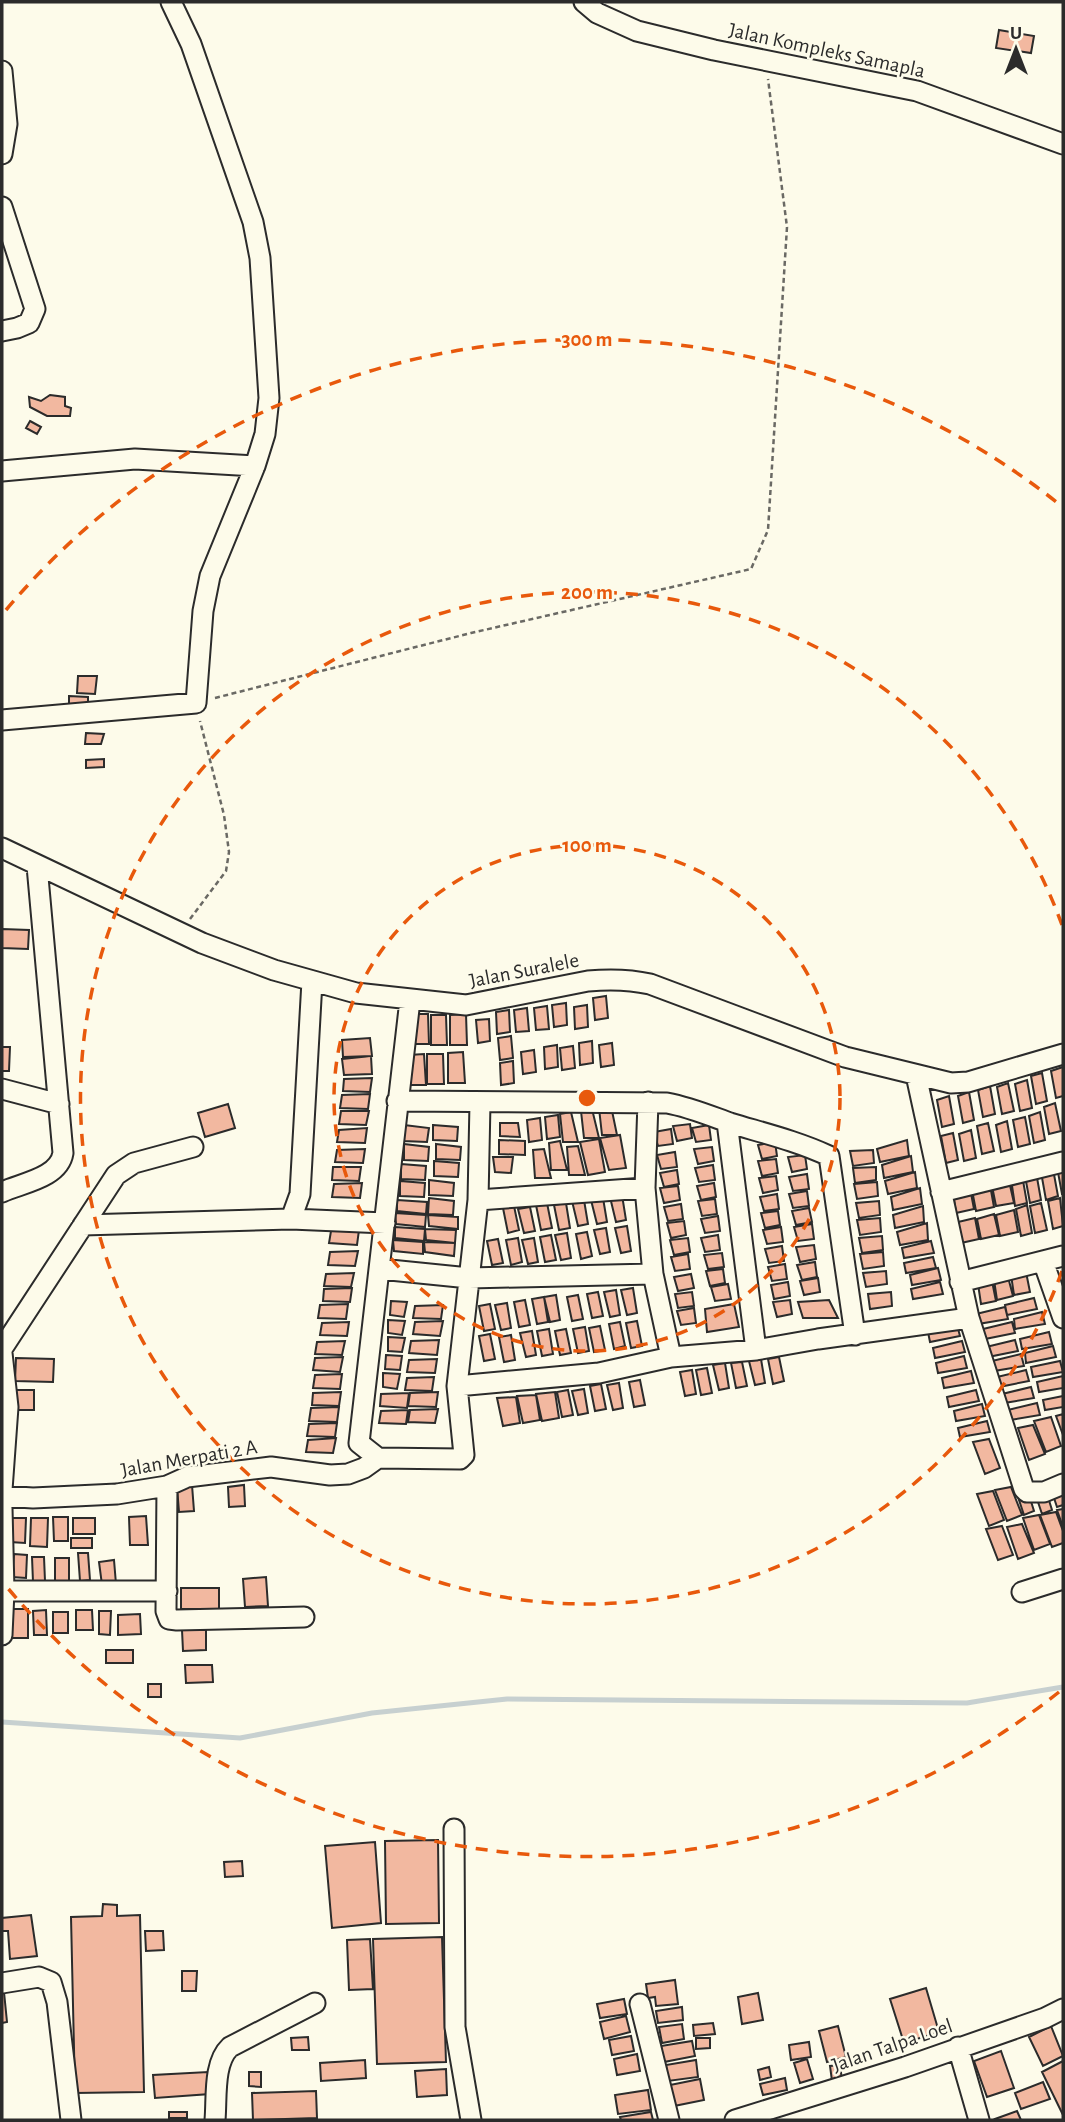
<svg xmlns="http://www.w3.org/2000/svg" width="1065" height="2122" viewBox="0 0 1065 2122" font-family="'Alegreya Sans',sans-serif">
	<rect width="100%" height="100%" fill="#fdfbea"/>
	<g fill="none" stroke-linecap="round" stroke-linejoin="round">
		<path stroke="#c7d0d0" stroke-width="5" d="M2,1722l238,16 132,-25 135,-14 460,4 96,-16"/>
	</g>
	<path fill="#f2b8a0" stroke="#2b2b2b" stroke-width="2" d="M999,30l35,6 -3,17 -35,-5z
		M50,395l15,2v9l6,2 -1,8h-23l-17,-9 -1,-10 12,4z
		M30,421l11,6 -4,7 -11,-6z
		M78,676h19l-2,18 -18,-1z
		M69,696l19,1v10h-19z
		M86,733l18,1 -3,10h-16z
		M104,759v8l-18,1v-8z
		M2,929l27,1 -1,19 -26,-1z
		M606,996l2,22 -13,2 -2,-22z
		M566,1003l1,22 -13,2 -2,-22z
		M587,1005l1,22 -13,2 -1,-22z
		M547,1006l2,23 -13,1 -2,-22z
		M527,1008l2,23 -13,1 -2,-22z
		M509,1010l1,22 -13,2 -1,-22z
		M412,1014h16l1,30h-17z
		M466,1014l1,31h-17v-30z
		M431,1015h15l1,30h-16z
		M489,1019l1,22 -12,2 -2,-23z
		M511,1036l2,22 -13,2 -2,-22z
		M370,1038l2,18 -29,1 -1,-17z
		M592,1041l1,22 -13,2 -1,-22z
		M612,1043l2,22 -13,2 -2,-22z
		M557,1045l1,22 -13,2 -1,-22z
		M573,1046l2,22 -13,2 -2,-22z
		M2,1047h8l-1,24h-7z
		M534,1050l2,22 -13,2 -2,-22z
		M463,1052l2,31h-17v-30z
		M424,1054l2,31h-17v-30z
		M427,1054h16l1,30h-17z
		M371,1056l1,18 -28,1 -2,-16z
		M513,1061l1,22 -13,2 -1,-22z
		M1063,1067v29l-7,2 -5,-27z
		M1042,1073l5,28 -11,3 -5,-28z
		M372,1078l-2,14 -27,-1 1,-12z
		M1027,1080l5,28 -12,3 -5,-27z
		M1008,1083l6,28 -12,3 -5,-27z
		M990,1086l5,28 -12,3 -5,-27z
		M969,1092l5,28 -11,3 -5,-27z
		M370,1094l-2,15 -28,-1 2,-13z
		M949,1096l5,28 -12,3 -5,-27z
		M1055,1103l6,28 -12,3 -5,-27z
		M228,1104l7,24 -30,9 -7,-24z
		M611,1106l6,29h-15l-3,-27z
		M592,1109l7,29h-15l-3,-27z
		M341,1111h28l-3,14 -27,-1z
		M571,1112l7,30h-15l-3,-28z
		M1040,1112l5,28 -11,3 -5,-27z
		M558,1115l2,22 -13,2 -2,-22z
		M1025,1117l5,27 -12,3 -5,-27z
		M540,1118l2,22 -13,2 -2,-22z
		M1007,1121l5,28 -11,3 -5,-27z
		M500,1123h18l2,14 -20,-1z
		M988,1123l6,28 -12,3 -5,-28z
		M690,1124l2,14 -15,3 -4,-15z
		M404,1125l25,3 -2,14 -24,-1z
		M433,1125l25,2 -1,14 -24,-1z
		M709,1125l2,15 -15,2 -4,-14z
		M367,1128l-2,15 -28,-1 2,-12z
		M671,1129l2,15 -15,2 -4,-14z
		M971,1130l5,28 -12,3 -5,-27z
		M953,1133l5,27 -12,3 -5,-27z
		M620,1135l6,33 -17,2 -9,-32z
		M599,1139l6,33 -17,3 -8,-33z
		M499,1140l26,1v14l-26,-1z
		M907,1140l2,16 -29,6 -3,-13z
		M560,1141l7,29h-16l-2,-27z
		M775,1142l2,14 -15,3 -4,-14z
		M404,1144l25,3 -1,14 -24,-1z
		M436,1144l25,3 -1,13 -24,-1z
		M578,1146l7,29h-16l-2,-28z
		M712,1147l2,14 -16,3 -4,-15z
		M365,1149l-2,14 -28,-1 2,-12z
		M544,1149l7,29h-16l-2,-28z
		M873,1150l1,13 -21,3 -3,-15z
		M675,1152l2,15 -16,2 -4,-14z
		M805,1155l2,14 -15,3 -4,-15z
		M911,1156l2,16 -29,6 -2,-13z
		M493,1157h20l-2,16 -16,-1z
		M776,1159l2,14 -16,3 -4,-15z
		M434,1161l25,2 -1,14 -24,-1z
		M401,1164l25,2 -1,14 -24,-1z
		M713,1165l2,15 -16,2 -4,-14z
		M1063,1165v29h-1l-5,-27z
		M333,1167h28l-2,14 -27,-1z
		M876,1167v13l-21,3 -2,-15z
		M1053,1169l5,27 -12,4 -5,-28z
		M677,1170l2,14 -15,3 -4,-14z
		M915,1172l2,16 -29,6 -3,-13z
		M1036,1172l5,28 -11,3 -5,-27z
		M807,1174l2,15 -16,2 -4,-14z
		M1022,1175l5,28 -12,3 -4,-27z
		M776,1176l2,14 -15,3 -4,-15z
		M429,1180l25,3 -1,13 -24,-1z
		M400,1181l25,2 -1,14 -24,-1z
		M1009,1181l5,22 -18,3 -4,-20z
		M877,1182l1,14 -21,3 -3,-15z
		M362,1183l-2,15 -28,-1 2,-13z
		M714,1183l2,14 -15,3 -4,-14z
		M990,1185l4,22 -18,4 -4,-21z
		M678,1186l2,14 -16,3 -4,-15z
		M920,1188l2,16 -29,6 -2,-13z
		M970,1188l4,21 -18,4 -3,-20z
		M807,1191l2,15 -16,2 -4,-14z
		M777,1194l2,15 -15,2 -4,-14z
		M622,1195l4,25 -10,2 -6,-25z
		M429,1198l25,3 -1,14 -25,-1z
		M603,1198l4,24 -10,2 -6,-24z
		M1060,1198l3,28 -10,3 -5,-28z
		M715,1199l2,15 -15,2 -4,-15z
		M397,1200l30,2 -1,12 -29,-3z
		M584,1200l4,24 -10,2 -6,-25z
		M879,1201l1,14 -21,3 -3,-15z
		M547,1203l5,25 -11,2 -5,-25z
		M566,1203l4,25 -11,2 -5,-25z
		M1041,1203l6,27 -12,3 -5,-27z
		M681,1204l2,15 -15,2 -4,-14z
		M1027,1205l5,28 -11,3 -5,-27z
		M514,1206l5,24 -11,3 -5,-25z
		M923,1206l1,16 -29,6 -2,-13z
		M530,1207l5,24 -11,2 -6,-24z
		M809,1208l3,14 -16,3 -4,-14z
		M1014,1210l4,22 -18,4 -4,-21z
		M778,1211l2,14 -15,3 -4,-15z
		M395,1213l31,2 -1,12 -29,-3z
		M994,1214l5,21 -18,4 -4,-20z
		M428,1215l30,2v12l-29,-3z
		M718,1216l2,15 -15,2 -4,-14z
		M880,1218l1,14 -21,3 -3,-15z
		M975,1218l4,21 -18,4 -3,-21z
		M684,1221l2,14 -15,3 -4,-15z
		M927,1223l1,17 -28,5 -3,-13z
		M812,1224l2,15 -16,2 -4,-14z
		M627,1226l4,25 -10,2 -6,-25z
		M395,1227l30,2 -1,12 -29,-3z
		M781,1227l2,15 -16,2 -4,-14z
		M606,1228l4,24 -10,2 -6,-24z
		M425,1229l31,1 -1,13 -29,-3z
		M359,1230l-2,15 -28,-2 2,-12z
		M587,1232l5,24 -11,3 -5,-25z
		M567,1233l4,25 -10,2 -6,-25z
		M551,1235l5,25 -11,2 -5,-25z
		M718,1235l2,15 -15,2 -4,-14z
		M882,1236l1,14 -21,3 -3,-15z
		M518,1238l4,24 -11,3 -5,-25z
		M534,1238l4,24 -10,2 -6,-24z
		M688,1238l2,14 -16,3 -4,-15z
		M498,1239l5,24 -11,2 -5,-24z
		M393,1240l30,2v12l-29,-3z
		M931,1241l3,12 -30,5 -2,-10z
		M424,1242l31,1 -1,13 -29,-4z
		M814,1245l2,14 -16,3 -4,-15z
		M782,1246l2,15 -15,2 -4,-14z
		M358,1251l-3,15 -27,-1 2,-13z
		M883,1252l1,14 -21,3 -3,-15z
		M722,1253l2,14 -16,2 -4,-14z
		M688,1254l2,15 -15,2 -4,-14z
		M933,1257l3,11 -30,5 -2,-10z
		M815,1262l2,15 -15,3 -5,-15z
		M785,1264l2,15 -15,2 -4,-14z
		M938,1268l3,12 -29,5 -2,-10z
		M723,1269l2,14 -15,3 -4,-15z
		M886,1271l1,13 -21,3 -3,-14z
		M1026,1272l4,20 -16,3 -3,-20z
		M354,1273l-3,14 -27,-1 2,-12z
		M691,1274l3,14 -16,3 -4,-14z
		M1008,1277l5,19 -16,4 -3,-20z
		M818,1278l2,14 -16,3 -4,-14z
		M992,1281l4,20 -15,3 -3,-20z
		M788,1282l2,14 -16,3 -3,-14z
		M940,1282l3,12 -30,5 -2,-10z
		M728,1284l3,15 -16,2 -4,-14z
		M352,1288l-2,14 -27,-1 1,-12z
		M633,1288l4,25 -10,2 -6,-25z
		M616,1290l4,25 -10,2 -6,-25z
		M598,1292l5,24 -11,2 -5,-24z
		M692,1292l2,14 -16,2 -3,-14z
		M891,1292l1,14 -22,3 -2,-15z
		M556,1295l4,25 -10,2 -6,-25z
		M578,1295l5,24 -11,2 -5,-24z
		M544,1297l4,25 -11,2 -5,-25z
		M1034,1298l3,11 -30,6 -2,-10z
		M525,1300l5,25 -11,2 -5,-25z
		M790,1300l2,14 -15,3 -4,-15z
		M829,1300l9,18h-35l-5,-16z
		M391,1301l16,1 -3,15 -14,-2z
		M507,1303l4,25 -10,2 -6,-25z
		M348,1304l-2,15 -28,-1 2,-13z
		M490,1304l5,25 -11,2 -5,-25z
		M734,1304l5,23 -32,5 -2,-23z
		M443,1305l-2,14 -28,-1 2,-12z
		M1005,1307l3,12 -30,5 -2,-10z
		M694,1308l2,15 -15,2 -4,-14z
		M1042,1312l3,12 -30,5 -1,-10z
		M388,1320l17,1 -3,14 -14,-2z
		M443,1321l-3,15 -27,-2 2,-12z
		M637,1321l5,25 -11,2 -5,-25z
		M349,1322l-2,14 -27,-1 2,-12z
		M620,1322l5,24 -11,3 -5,-25z
		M1012,1322l3,11 -30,6 -2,-10z
		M957,1325l3,11 -30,6 -2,-10z
		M600,1326l5,24 -11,2 -5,-24z
		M585,1327l4,24 -11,2 -5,-24z
		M549,1329l4,25 -11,2 -5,-25z
		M566,1329l5,24 -11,2 -5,-24z
		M532,1331l4,24 -10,2 -6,-24z
		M1049,1332l3,12 -30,5 -2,-10z
		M490,1334l5,25 -11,2 -5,-25z
		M511,1335l4,25 -11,2 -5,-25z
		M388,1337l17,1 -3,14 -14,-1z
		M439,1340l-2,15 -28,-2 2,-12z
		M1015,1340l3,11 -30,6 -2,-10z
		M345,1341l-3,14 -27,-1 2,-12z
		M962,1341l3,11 -30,6 -2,-10z
		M1053,1346l3,11 -30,6 -1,-10z
		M1021,1354l3,12 -30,5 -2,-10z
		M386,1355l16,1 -2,14 -15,-1z
		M964,1356l3,12 -29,5 -2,-10z
		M343,1357l-3,15 -27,-2 2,-12z
		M779,1357l5,24 -11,3 -5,-25z
		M16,1358l38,1 -1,23 -38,-1z
		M437,1359l-2,14 -28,-1 2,-12z
		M761,1359l4,24 -10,2 -6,-24z
		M1060,1361l3,11 -30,5 -2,-10z
		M742,1362l5,24 -11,2 -5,-25z
		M725,1363l4,25 -10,2 -6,-25z
		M707,1368l5,25 -11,2 -5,-25z
		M692,1370l4,24 -11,2 -5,-24z
		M1026,1370l3,11 -30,6 -2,-10z
		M971,1371l3,12 -30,5 -2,-10z
		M383,1373l17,1 -3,15 -14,-2z
		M342,1374l-2,15 -27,-1 2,-13z
		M1063,1376v12l-24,4 -2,-10z
		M434,1377l-2,14 -27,-1 2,-12z
		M640,1380l5,25 -11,2 -5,-25z
		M619,1383l4,25 -10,2 -6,-25z
		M601,1384l5,25 -11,2 -5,-25z
		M1031,1387l3,11 -30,5 -2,-9z
		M584,1389l4,24 -10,2 -6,-24z
		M16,1390h18v20h-18z
		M568,1390l5,25 -11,2 -5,-25z
		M976,1390l3,11 -30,6 -2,-10z
		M341,1392l-2,14 -27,-1 1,-12z
		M438,1392l-2,15 -28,-1 2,-13z
		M555,1392l4,26 -17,3 -6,-27z
		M409,1393l-2,15 -27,-2 1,-12z
		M536,1395l4,25 -17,3 -6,-27z
		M1063,1396v11l-18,3 -2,-10z
		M516,1397l4,26 -17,3 -6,-28z
		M1037,1403l3,12 -30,5 -2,-10z
		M982,1404l3,12 -29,5 -2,-10z
		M339,1407l-2,15 -28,-1 2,-13z
		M438,1409l-3,14 -27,-1 2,-12z
		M408,1410l-2,14 -27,-1 2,-12z
		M1063,1414v21l-7,-19z
		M1051,1417l10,29 -15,6 -12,-31z
		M987,1421l3,11 -30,5 -2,-9z
		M337,1423l-2,14 -28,-1 2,-12z
		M1033,1425l12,29 -16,6 -11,-32z
		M336,1438l-3,15 -27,-1 2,-12z
		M989,1439l11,29 -15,6 -12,-32z
		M192,1485l2,26 -15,1 -2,-25z
		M244,1485l1,21 -16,1 -1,-20z
		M1011,1487l11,28 -15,6 -12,-31z
		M1051,1489l12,3v13l-6,2z
		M993,1491l11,29 -15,6 -12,-32z
		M1047,1494l5,16 -10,4 -6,-18z
		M1029,1495l5,16 -10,4 -6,-18z
		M1063,1509v18l-6,-17z
		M1056,1512l7,19v12l-11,4 -12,-32z
		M1039,1515l11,29 -16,6 -11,-32z
		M146,1516l2,29h-18l-1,-28z
		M53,1517h15v24h-14z
		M11,1518h15l-1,25 -15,-1z
		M31,1518h17l-1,29 -17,-1z
		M73,1518h22v16h-22z
		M1022,1524l12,29 -16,6 -11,-32z
		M1002,1526l11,29 -15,5 -12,-31z
		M71,1538h21v10h-21z
		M78,1553h10l2,27 -10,1z
		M14,1554l13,1 -1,23 -14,-1z
		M32,1557h12l1,24 -12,1z
		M55,1558h14v24h-14z
		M114,1560l2,24 -14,1 -3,-23z
		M266,1577l2,29 -23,1 -2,-28z
		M181,1588h38v21h-38z
		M8,1609h20v29h-20z
		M46,1610l1,25h-13l-1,-24z
		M76,1610h16l1,20h-17z
		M99,1611h12l-1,24 -11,-1z
		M53,1612h15v21h-15z
		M140,1614l1,20 -23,1v-20z
		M182,1630h24v20l-23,1z
		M106,1650h27v13h-27z
		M185,1665h27l1,17 -27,1z
		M148,1684h13v13h-13z
		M438,1840l1,83 -53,1 -1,-83z
		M375,1842l6,81 -49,5 -7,-82z
		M242,1861l1,15 -18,1 -1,-15z
		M103,1904l14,1v11l23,-1 4,177 -69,1 -4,-176 31,-1z
		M31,1915l6,41 -27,3 -2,-28h-6v-13z
		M145,1931h18l1,19 -18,1z
		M442,1937l4,125 -69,2 -4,-125z
		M370,1939l3,50 -24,1 -2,-50z
		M182,1971h15l-1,20h-14z
		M675,1980l3,24 -22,2 -1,-9 -7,1 -2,-14z
		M926,1988l13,44 -35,11 -14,-44z
		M4,1992l3,30 -5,1v-30z
		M758,1993l5,27 -21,4 -4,-27z
		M624,1999l3,15 -27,4 -3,-14z
		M682,2007l1,13 -25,3 -2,-12z
		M626,2016l4,16 -26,7 -4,-17z
		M713,2023l2,11 -21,2 -1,-11z
		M682,2024l2,15 -22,4 -3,-16z
		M838,2026l8,31 -19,5 -8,-31z
		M1051,2026l12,30 -20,10 -14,-29z
		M631,2036l3,15 -22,4 -3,-15z
		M308,2037l1,13h-17l-1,-12z
		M696,2038h14v10l-14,1z
		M692,2041l3,15 -31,6 -3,-16z
		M809,2042l2,15 -20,3 -2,-15z
		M1001,2051l13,37 -27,9 -13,-36z
		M637,2054l3,17 -23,4 -3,-16z
		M807,2059l6,20 -13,4 -6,-20z
		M365,2060l1,18 -45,3 -1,-18z
		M696,2060l2,17 -30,4 -2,-16z
		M1063,2061v54l-21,-43z
		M840,2065l2,15 -10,1 -2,-15z
		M769,2067l2,10 -11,3 -2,-10z
		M446,2069l1,26 -30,2 -2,-26z
		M208,2072l2,22 -55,4 -2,-23z
		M249,2072h12v15l-12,-1z
		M785,2078l2,12 -24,5 -3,-11z
		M700,2079l4,21 -30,6 -4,-21z
		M1043,2082l7,17 -29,10 -6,-16z
		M648,2090l3,20 -33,4 -3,-19z
		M316,2091l1,27 -64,2 -1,-27z
		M1017,2111l4,9h-25l-1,-1z
		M169,2112h18v6h-18z
		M651,2112l2,8h-32l-1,-3z"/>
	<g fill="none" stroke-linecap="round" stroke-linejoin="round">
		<defs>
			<path id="minor" d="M584,2l13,11 40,18 77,19 203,41 146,53
				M2,71l5,53 -5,30
				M2,207l33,102 -6,14 -12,5 -15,3
				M2,471l133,-12 120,7
				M2,720l194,-17 7,-92 7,-35 45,-110 10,-32 4,-36 -9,-140 -7,-36 -62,-178 -20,-42
				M2,848l200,95 72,27 82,23 110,12 122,-24c21,-2 40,-2 62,3l195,73 106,26 17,-1 95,-28
				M410,1000l-51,443 19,15 82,1 4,-4 -7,-69 21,-186 2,-97
				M916,1075l53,243 55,171 3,3h17l19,-8
				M2,1089l57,15
				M397,1101l270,2c22,4 41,12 63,20 33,10 67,18 99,33l26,179
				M648,1102l-3,86 8,86 18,83
				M727,1122l29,228
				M2,1192c20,-9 57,-14 61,-39l-26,-287
				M941,1192l122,-30
				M478,1200l167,-12
				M291,1219l94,4
				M83,1225l208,-6 9,-25 12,-213
				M1043,1261l20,57
				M380,1269l89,9 184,-4
				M960,1282l103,-26
				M2,1349l114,-174 18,-12 59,-16
				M2,1353l6,54 -6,83
				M457,1386l142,-13 72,-16 85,-7 62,-11 151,-21
				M167,1486l-1,125 3,8 8,1 127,-3
				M2,1496l31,2 84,-4 50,-8 20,-9 84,-10 59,8 18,-1 16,-6 14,-10
				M2,1508l2,83 -2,44
				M4,1591h163
				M1022,1592l41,-13
				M454,1829l1,198 16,93
				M2,1983l37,-6 12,5 6,20 14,118
				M640,2004l29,116
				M958,2047l21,73
				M215,2120c2,-22 -2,-57 15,-73l85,-44
				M735,2120l170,-53 140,-49 18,-9"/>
		</defs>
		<use href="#minor" stroke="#2b2b2b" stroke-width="23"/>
		<path stroke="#6a6964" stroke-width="2.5" stroke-dasharray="5 3.5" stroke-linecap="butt" d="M215,698l256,-65 280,-64 17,-39 19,-303 -19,-148
			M190,919l36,-48 3,-19 -5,-37 -24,-94"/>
		<use href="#minor" stroke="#fdfbea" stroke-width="19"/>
	</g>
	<g fill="none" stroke="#e8590c" stroke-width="3.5" stroke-dasharray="12 9">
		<circle cx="587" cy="1098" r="253"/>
		<path d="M1062 1271A506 506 0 1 1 1062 925"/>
		<path d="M1059 1692A759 759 0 0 1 6 1586M6 610A759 759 0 0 1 1059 504"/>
	</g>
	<g text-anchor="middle" stroke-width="5" stroke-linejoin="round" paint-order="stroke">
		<g font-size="21" fill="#2b2b2b" stroke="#fdfbea">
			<text transform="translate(827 50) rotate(12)" y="7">Jalan Kompleks Samapla</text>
			<text transform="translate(524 970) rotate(-11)" y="7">Jalan Suralele</text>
			<text transform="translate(189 1458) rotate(-10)" y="7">Jalan Merpati 2 A</text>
			<text transform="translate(892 2045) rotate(-19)" y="7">Jalan Talpa Loel</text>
		</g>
	</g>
	<circle cx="587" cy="1098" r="10" fill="#e8590c" stroke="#fdfbea" stroke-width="3.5"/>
	<g font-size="21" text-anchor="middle" font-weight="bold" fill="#e8590c" stroke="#fdfbea" stroke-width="5" stroke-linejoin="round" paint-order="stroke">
		<text x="587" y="346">300 m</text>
		<text x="587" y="599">200 m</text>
		<text x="587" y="852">100 m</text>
	</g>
	<rect width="1065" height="2122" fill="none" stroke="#2b2b2b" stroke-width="7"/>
	<g transform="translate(1016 49)" stroke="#fdfbea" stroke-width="5" paint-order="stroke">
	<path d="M0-5L12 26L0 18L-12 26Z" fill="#2b2b2b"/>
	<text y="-10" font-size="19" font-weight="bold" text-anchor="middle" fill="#2b2b2b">U</text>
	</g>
</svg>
